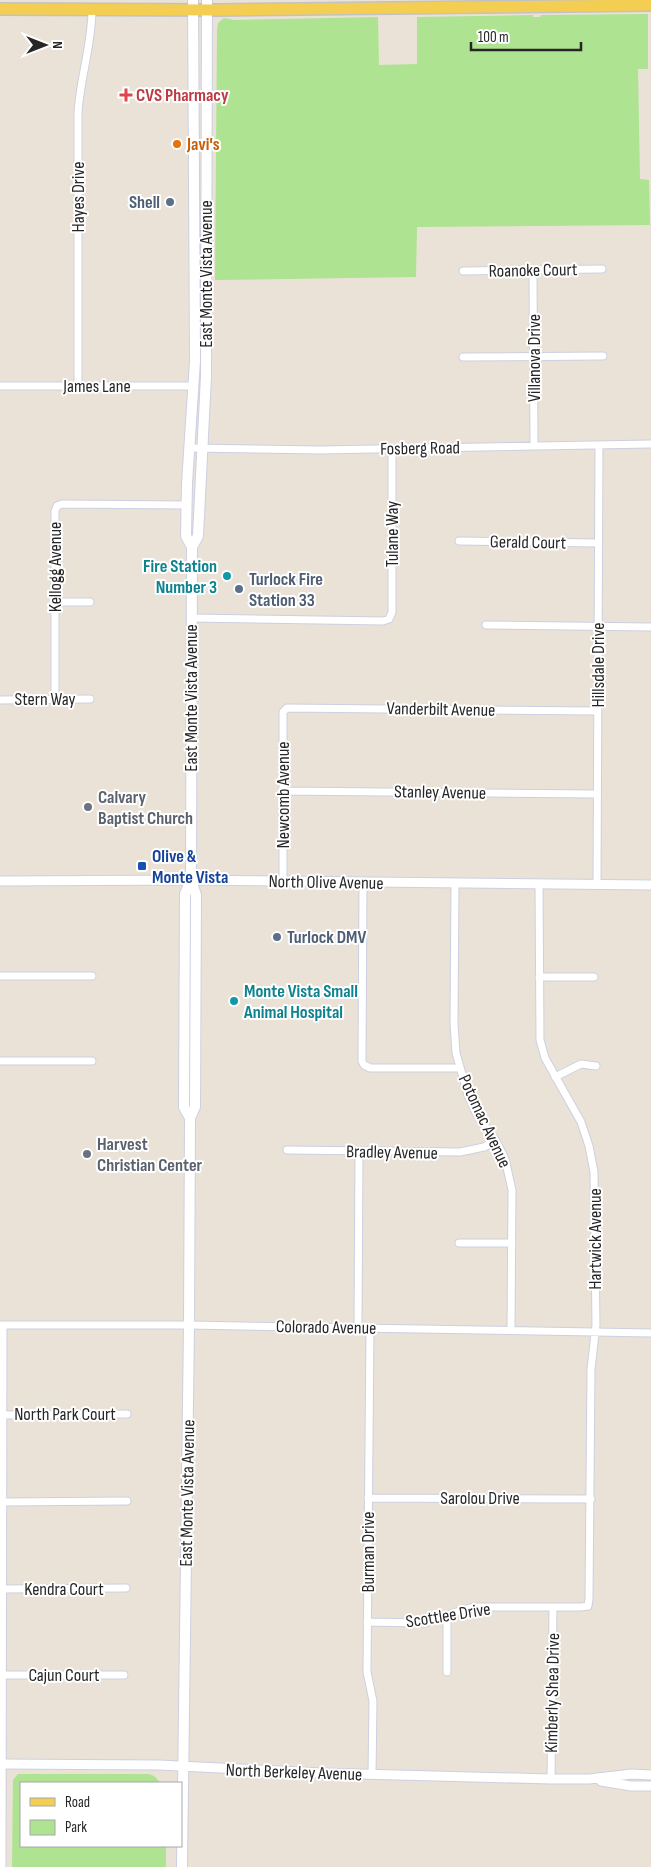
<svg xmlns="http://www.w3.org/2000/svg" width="651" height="1867" viewBox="0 0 651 1867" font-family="'Sofia Sans Condensed',sans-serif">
	<rect width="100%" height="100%" fill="#eae2d7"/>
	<path fill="#ade391" d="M648,14v55h-10l2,110 9,1 1,45 -233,2 -1,50 -201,3 2,-250 1,-7 6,-5 10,2 144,-3 1,48 38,-1v-47l116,-2v2h7l1,-2z
		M18,1774h131l5,2 7,7h-140v63h145v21h-154l1,-87z"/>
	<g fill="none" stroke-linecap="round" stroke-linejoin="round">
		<defs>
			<path id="minor" d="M533,270l1,176
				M463,271l139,-2
				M463,357l140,-1
				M0,386h194
				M78,386v-273c2,-35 14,-68 14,-104
				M190,448l130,2 331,-6
				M459,541l139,2
				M55,602h35
				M192,618l191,3 6,-2 3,-7v-163
				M486,625l165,2
				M55,699v-188l2,-5 5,-2 125,1
				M0,700l90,-1
				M283,791l314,3
				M283,881v-169l4,-4 310,3
				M363,882l-1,179 2,4 6,3h89
				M455,883l-1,141 2,29 12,42 8,18 20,28 9,18 7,31 -1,140
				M597,885l2,-440
				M0,976h92
				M539,977h55
				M0,1061h92
				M555,1077l26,-13 15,2
				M287,1150l173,2 24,-5 12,-6
				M459,1243h53
				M0,1325h189l462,8
				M358,1327l1,-176
				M370,1328l-3,344 6,29 -1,74
				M3,1415l124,-1
				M368,1498l223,1
				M3,1502l124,-1
				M3,1589l123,-1
				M447,1616v56
				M367,1622l58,1 37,-13 13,-3h106l7,-1 1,-7 2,-230 5,-44 -2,-153 -5,-26 -8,-24 -36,-64 -5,-18 -1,-156
				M3,1675h121
				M551,1779l2,-172
				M2,1867l1,-542"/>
			<path id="tertiary" d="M0,881l191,-1 460,5
				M0,1764l159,1 163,8 229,6h38l43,-5 19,1
				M601,1781l30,5h20"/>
			<path id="secondary" d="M192,547l-6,-11 1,-53 8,-122 -2,-361
				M190,1118l-6,-11 1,-213 6,-14
				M182,1867l7,-542 1,-207 5,-11 1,-212 -5,-15 1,-333 6,-11 8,-160 1,-376"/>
			<path id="primary" d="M0,9l218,1 433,-5"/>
		</defs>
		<use href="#minor" stroke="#ccd0e0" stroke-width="9"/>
		<use href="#tertiary" stroke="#ccd0e0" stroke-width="11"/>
		<use href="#secondary" stroke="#ccd0e0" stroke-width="12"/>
		<use href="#primary" stroke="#c2c2c2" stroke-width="14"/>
		<use href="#minor" stroke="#fff" stroke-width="7"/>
		<use href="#tertiary" stroke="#fff" stroke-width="9"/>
		<use href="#secondary" stroke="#fff" stroke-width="10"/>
		<use href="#primary" stroke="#f3ce53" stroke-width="11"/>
	</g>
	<path fill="#e0444e" stroke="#fff" stroke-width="2" d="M123.5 87.5h5v5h5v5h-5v5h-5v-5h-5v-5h5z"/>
	<circle fill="#e8710a" stroke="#fff" stroke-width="2" cx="177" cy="144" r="5"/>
	<g fill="#5c6f8a" stroke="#fff" stroke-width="2">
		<circle cx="170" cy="202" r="5"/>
		<circle cx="239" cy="589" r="5"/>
		<circle cx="277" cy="937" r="5"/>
	</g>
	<g fill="#0f9aa8" stroke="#fff" stroke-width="2">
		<circle cx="227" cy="576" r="5"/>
		<circle cx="234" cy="1001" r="5"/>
	</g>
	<g fill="#6b7280" stroke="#fff" stroke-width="2">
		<circle cx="88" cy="807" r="5"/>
		<circle cx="87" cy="1154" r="5"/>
	</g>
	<rect fill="#1a4fb4" stroke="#fff" stroke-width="2" x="137" y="861" width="10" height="10" rx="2.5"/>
	<g text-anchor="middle" stroke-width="4" stroke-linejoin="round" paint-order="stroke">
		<g font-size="18" font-weight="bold" fill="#be3a42" stroke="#fff" text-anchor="start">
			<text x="136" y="101">CVS Pharmacy</text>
		</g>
		<g font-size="18" font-weight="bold" fill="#c56008" stroke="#fff" text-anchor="start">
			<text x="187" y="150">Javi's</text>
		</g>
		<g font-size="18" fill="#262626" stroke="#fff">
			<text transform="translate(78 197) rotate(-90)" y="6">Hayes Drive</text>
			<text transform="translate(533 270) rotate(-1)" y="6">Roanoke Court</text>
			<text transform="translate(206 274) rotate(-90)" y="6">East Monte Vista Avenue</text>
			<text transform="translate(534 358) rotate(-90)" y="6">Villanova Drive</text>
			<text x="97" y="392">James Lane</text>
			<text transform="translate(420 448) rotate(-1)" y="6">Fosberg Road</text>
			<text transform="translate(392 534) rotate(-90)" y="6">Tulane Way</text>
			<text transform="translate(528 542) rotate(1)" y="6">Gerald Court</text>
			<text transform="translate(55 567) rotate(-90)" y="6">Kellogg Avenue</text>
			<text transform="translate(598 665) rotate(-90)" y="6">Hillsdale Drive</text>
			<text transform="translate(191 698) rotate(-90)" y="6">East Monte Vista Avenue</text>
			<text x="45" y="705">Stern Way</text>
			<text transform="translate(441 709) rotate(1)" y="6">Vanderbilt Avenue</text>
			<text transform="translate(440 792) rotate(1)" y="6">Stanley Avenue</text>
			<text transform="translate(283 795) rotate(-90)" y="6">Newcomb Avenue</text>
			<text transform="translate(326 882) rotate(1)" y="6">North Olive Avenue</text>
			<text transform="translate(485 1121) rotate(65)" y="6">Potomac Avenue</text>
			<text transform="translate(392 1152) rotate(1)" y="6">Bradley Avenue</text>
			<text transform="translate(595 1239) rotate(-90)" y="6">Hartwick Avenue</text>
			<text transform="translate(326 1327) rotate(1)" y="6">Colorado Avenue</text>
			<text x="65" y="1420">North Park Court</text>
			<text transform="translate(187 1493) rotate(-89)" y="6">East Monte Vista Avenue</text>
			<text x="480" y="1504">Sarolou Drive</text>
			<text transform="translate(368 1552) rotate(-90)" y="6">Burman Drive</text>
			<text x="64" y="1595">Kendra Court</text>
			<text transform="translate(448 1615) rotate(-9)" y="6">Scottlee Drive</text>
			<text x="64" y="1681">Cajun Court</text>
			<text transform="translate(552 1693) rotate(-89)" y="6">Kimberly Shea Drive</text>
			<text transform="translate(294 1772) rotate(2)" y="6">North Berkeley Avenue</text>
		</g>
		<g font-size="18" font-weight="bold" fill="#4e5e75" stroke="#fff" text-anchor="start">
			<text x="160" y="208" text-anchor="end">Shell</text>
			<text x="249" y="585">Turlock Fire<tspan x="249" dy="21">Station 33</tspan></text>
			<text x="287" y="943">Turlock DMV</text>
		</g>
		<g font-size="18" font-weight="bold" fill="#0d838f" stroke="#fff" text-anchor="end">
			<text x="217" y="572">Fire Station<tspan x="217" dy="21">Number 3</tspan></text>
			<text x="244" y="997" text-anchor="start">Monte Vista Small<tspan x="244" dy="21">Animal Hospital</tspan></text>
		</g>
		<g font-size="18" font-weight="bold" fill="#5b616d" stroke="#fff" text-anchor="start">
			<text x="98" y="803">Calvary<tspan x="98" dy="21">Baptist Church</tspan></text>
			<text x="97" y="1150">Harvest<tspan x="97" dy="21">Christian Center</tspan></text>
		</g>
		<g font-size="18" font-weight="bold" fill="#164399" stroke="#fff" text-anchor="start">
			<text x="152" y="862">Olive &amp;<tspan x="152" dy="21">Monte Vista</tspan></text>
		</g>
	</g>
	<rect x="20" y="1782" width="162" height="65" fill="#ffffff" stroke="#a8a8a8"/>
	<rect x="30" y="1798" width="25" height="8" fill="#f3ce53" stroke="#a8a8a8"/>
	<text x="65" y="1807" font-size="15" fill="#262626">Road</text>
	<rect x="30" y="1820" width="25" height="15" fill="#ade391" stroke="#a8a8a8"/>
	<text x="65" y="1832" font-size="15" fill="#262626">Park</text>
	<g transform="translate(45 45) rotate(90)" stroke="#ffffff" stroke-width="4" paint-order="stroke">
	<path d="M0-4L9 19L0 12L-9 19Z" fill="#262626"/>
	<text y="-8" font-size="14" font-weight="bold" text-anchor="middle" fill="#262626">N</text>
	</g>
	<path d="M471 42v8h110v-8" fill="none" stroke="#262626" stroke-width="2.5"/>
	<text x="478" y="42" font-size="15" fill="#262626" stroke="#ffffff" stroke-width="4" paint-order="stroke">100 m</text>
</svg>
